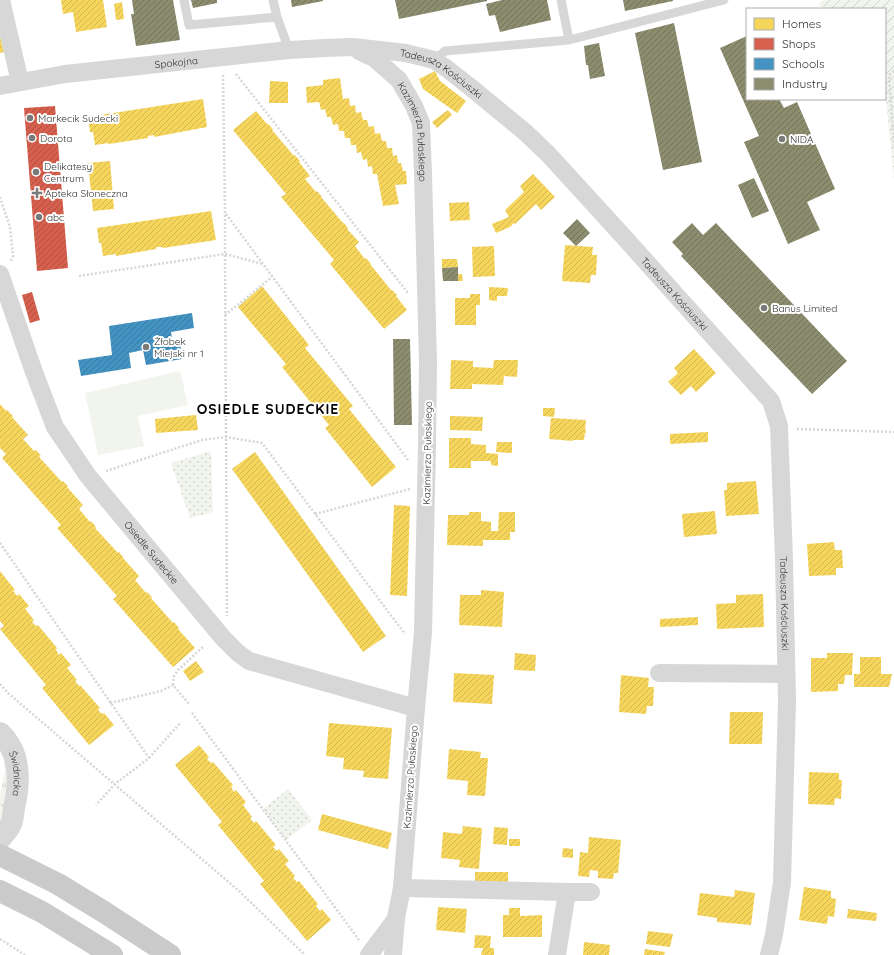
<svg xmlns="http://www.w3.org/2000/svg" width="894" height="955" viewBox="0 0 894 955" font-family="Quicksand,sans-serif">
	<defs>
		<pattern id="grass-tufts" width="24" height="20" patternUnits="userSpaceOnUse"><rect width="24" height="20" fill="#f1f5ed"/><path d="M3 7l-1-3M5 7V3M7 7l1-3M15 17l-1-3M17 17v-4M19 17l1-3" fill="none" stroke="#cfd2cc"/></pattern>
		<pattern id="park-dots" width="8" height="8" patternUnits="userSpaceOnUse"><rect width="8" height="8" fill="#f1f5ed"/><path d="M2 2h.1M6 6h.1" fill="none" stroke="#cfd2cc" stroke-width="1.8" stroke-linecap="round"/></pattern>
		<pattern id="garden-furrows" width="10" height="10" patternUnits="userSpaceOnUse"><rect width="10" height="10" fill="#f1f5ed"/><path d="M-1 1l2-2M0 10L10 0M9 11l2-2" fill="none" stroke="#cfd2cc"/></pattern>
		<pattern id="homes-hatch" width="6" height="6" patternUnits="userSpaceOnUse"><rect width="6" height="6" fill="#f6d55c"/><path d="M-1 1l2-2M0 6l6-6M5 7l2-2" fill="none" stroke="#d3b750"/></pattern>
		<pattern id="shops-hatch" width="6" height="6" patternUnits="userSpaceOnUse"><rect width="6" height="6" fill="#d6604d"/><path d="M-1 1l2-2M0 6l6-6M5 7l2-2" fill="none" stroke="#ae5041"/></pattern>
		<pattern id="schools-hatch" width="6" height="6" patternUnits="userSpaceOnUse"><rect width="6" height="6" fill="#4393c3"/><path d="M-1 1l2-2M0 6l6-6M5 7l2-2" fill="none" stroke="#39799f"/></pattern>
		<pattern id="industry-hatch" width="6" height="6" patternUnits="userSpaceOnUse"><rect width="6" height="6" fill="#8c8c6e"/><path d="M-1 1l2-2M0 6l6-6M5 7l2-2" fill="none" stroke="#73735b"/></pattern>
	</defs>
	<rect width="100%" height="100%" fill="#fff"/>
	<path fill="url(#grass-tufts)" d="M4,758l7,6 -11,72v-41l5,-24z"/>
	<path fill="url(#park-dots)" d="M211,451l2,61 -23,6 -19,-55z
		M288,789l24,31 -26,20 -23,-31z"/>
	<path fill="url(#garden-furrows)" d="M823,0h71v179l-9,-89v-81h-58l-9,-4z"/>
	<path fill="#f1f5ed" d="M180,371l8,34 -50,11 6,30 -46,9 -13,-62z"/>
	<path fill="url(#homes-hatch)" d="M61,0h42l4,27 -31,5 -3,-20 -10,2z
		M122,2l2,17 -8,1 -2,-16z
		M0,36l4,16 -4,1z
		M435,71l5,10 26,20 -9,12 -34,-24 -4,-10z
		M340,78l3,21 6,-1 1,8 5,-1 1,8 5,-1 2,8h4l2,7 5,-1 1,8 5,-1 2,8h4l1,7h5l1,8 4,-1 1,8h3l2,8h3l1,13 -12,1 4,19 -16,2 -6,-32h-4l-1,-8 -4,1 -1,-8 -4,1 -2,-8 -4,1 -1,-8h-5l-1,-7h-5l-1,-7h-5l-1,-7 -5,1 -2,-8h-4l-2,-8 -4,1 -2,-8 -12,1 -1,-16 17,-2v-5z
		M270,81l18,1v21h-19z
		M203,99l4,28 -53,10v-2l-6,1v2l-39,6 -1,-1 -13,2 -2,-13h-3l-2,-15z
		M448,110l4,5 -15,13 -5,-6z
		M256,111l11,13h1l5,5 -1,1 22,26 1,-1 5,6 -1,1 11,14 -5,3 11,13 1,-1 5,6h-1l22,26h1l4,5 -1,1 12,13 -4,4 10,13 1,-1 5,6h-1l21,26h1l5,5 -1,1 11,14 -23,19 -54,-65 4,-4 -53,-63 5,-3 -53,-64z
		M110,161l4,48 -21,2 -5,-48z
		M533,174l22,23 -14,13 -5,-6 -21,20 -1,-1 -4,4 -14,6 -4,-9 17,-7 -4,-7 19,-18 -4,-6z
		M469,202l1,18 -20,1 -1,-18z
		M211,211l5,29 -53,8 -1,-1h-6v2l-40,7v-2l-13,2 -2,-13h-2l-2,-15z
		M565,245l28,2 -1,8h5l-1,20h-5l-1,8 -28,-2z
		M494,246l1,30 -22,1 -1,-30z
		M442,259h15l1,8 -16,1z
		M458,274h4l1,7h-5z
		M262,286l47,59 -4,3 48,58 -4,3 47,58 -24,20 -47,-59 4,-3 -47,-58 4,-3 -48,-57z
		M489,287l19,1 -1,8h-10v5l-8,-1z
		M470,294h10v11h-4v20h-21v-27h15z
		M694,349l22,24 -20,19 -5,-6 -10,9 -13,-13 10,-9 -4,-5z
		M451,360l22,1v6l20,1 1,-8h24l-1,17 -13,-1 -1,9 -31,-1v5h-22z
		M0,404l6,7 1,-1 6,6 -1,1 16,18 -5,4 11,12 2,-1 5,6 -2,1 23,25 1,-1 5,5 -1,1 16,18 -4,4 11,13 1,-1 5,6 -1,1 23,25 1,-1 4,5v1l16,18 -4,4 11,13 1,-1 5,5 -1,1 22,25 1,-1 5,6 -1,1 17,19 -22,19 -60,-68 4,-3 -60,-68 4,-3 -59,-67 4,-4 -6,-6z
		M543,408h12l-1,9 -11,-1z
		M196,415l2,15 -42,3 -1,-14z
		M450,416l33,1 -1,14 -32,-1z
		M551,418l35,2 -1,10h1v3h-1l-1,7h-11v1l-24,-2z
		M708,432v10l-38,2v-10z
		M449,438h22v6l15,1v8l12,1v12l-7,-1v-4h-20v7h-22z
		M497,442h15v11l-16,-1z
		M255,452l131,184 -23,16 -131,-183z
		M756,481l3,33 -33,2 -2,-26h3v-7z
		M394,505l16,1 -3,90 -17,-1z
		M715,511l2,23 -33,3 -2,-23z
		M469,512h12v9l10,1v9h7l1,-19h16v20h-5v8h-27v6l-36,-1 1,-30h21z
		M834,542l1,8h7l1,18h-7v7l-27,1 -2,-32z
		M0,571l15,19 -2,1 4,5 2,-2 10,12 -4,3 9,11 -2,2 4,4 2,-1 19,23 -1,2 3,5 2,-2 10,12 -4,3 10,12 -2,1 4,5 1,-1 20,23 -2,2 4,4 2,-1 10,12 -25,20 -47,-57 4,-3 -46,-56 4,-3 -4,-5z
		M481,590l23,2 -2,35 -43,-2 1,-30h21z
		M763,594l1,33 -47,2 -1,-25 20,-1v-8z
		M698,617v8l-38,2v-8z
		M515,653l21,2 -1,16 -21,-1z
		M827,653h26l-1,22h-7l-1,9h-6v7l-27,1v-34h16z
		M860,657h21v17h11l-3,13h-35v-13h6z
		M196,661l8,11 -14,9 -7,-10z
		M454,673l40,2 -2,29 -39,-2z
		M621,675l28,3 -1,9h6l-1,19h-6l-1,8 -27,-2z
		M730,712h33l-1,32h-33z
		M329,723l63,5 -4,51 -25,-2 1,-6 -21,-2 1,-11 -18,-2z
		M199,745l10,12 -2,2 4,4 2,-1 20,23 -2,2 3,5 2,-2 10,12 -3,3 9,12 -2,1 4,5 2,-2 20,24 -3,2 4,4 2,-2 10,12 -4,3 10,12 -2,2 4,4 2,-1 19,23 -2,2 4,5 2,-2 9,11 -24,21 -47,-57 4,-3 -46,-56 4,-3 -47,-57z
		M449,749l32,3 -1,6h8l-3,38 -18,-1 1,-14 -21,-2z
		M809,772l30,1v7h3l-1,19 -6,-1 -1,7 -26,-1z
		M322,814l70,19 -4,16 -70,-19z
		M463,826l19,2 -3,41 -20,-2 1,-7 -19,-2 2,-26 19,2z
		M494,827l14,1 -1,17 -14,-1z
		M589,837l32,3 -3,33h-4l-1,6 -15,-1v-7l-8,-1 -1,7 -11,-1 2,-24 8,1z
		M509,839h11v7h-11z
		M563,848l10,1v9l-11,-1z
		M475,872h33v10h-33z
		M804,887l27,4v7l5,1 -2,18 -6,-1 -1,8 -28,-4z
		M735,890l20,3 -4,32 -34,-3v-4l-20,-3 3,-22 34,4z
		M438,907l29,2 -2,24 -29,-3z
		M509,908h11v8l22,-1v22h-39v-22h6z
		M848,909l29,4 -1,8 -29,-3z
		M648,931l25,3 -3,13 -24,-3z
		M475,935l16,1 -1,12h4v7h-13l2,-7h-9z
		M584,942l26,3 -1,10h-26z
		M645,949l20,3 -1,3h-20z"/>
	<path fill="url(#shops-hatch)" d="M55,106l13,162 -31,3 -13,-163z
		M32,292l8,28 -10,3 -8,-28z"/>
	<path fill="url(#schools-hatch)" d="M192,313l2,15 -23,4 2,12 7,-1 2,16 -36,6 -3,-15 -14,3 2,15 -50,8 -3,-16 34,-5 -3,-29z"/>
	<path fill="url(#industry-hatch)" d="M132,0h41l7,40 -44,6 -5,-32h3z
		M191,0h26v3l-24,5z
		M291,0h32v1l-31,6z
		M395,0h92v1l-88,18z
		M502,0h45l4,20 -51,12 -5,-17 -6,1 -3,-12z
		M623,0h50v1l-48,10z
		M674,23l28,139 -39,8 -28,-137z
		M747,36v63h32l5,9 13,-6 38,87 -28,13 13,28 -32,14 -44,-102 15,-6 -39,-88z
		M599,43l6,33 -15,3 -2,-14h-2l-2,-19z
		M754,178l15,33 -17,7 -14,-33z
		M577,219l13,14 -14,13 -13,-13z
		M692,223l11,12 13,-12 131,138 -35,33 -131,-138 2,-2 -11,-12z
		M458,267v14h-15l-1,-13z
		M393,339h17l2,86h-18z"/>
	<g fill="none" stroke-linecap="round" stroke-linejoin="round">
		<path stroke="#d6d6d6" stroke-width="2.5" stroke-dasharray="2 2" stroke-linecap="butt" d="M894,71l-5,4 5,70
			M236,74l172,219
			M223,75l2,138v41l2,362
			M0,197l10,30 3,29 -2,5
			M226,214l182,246
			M79,276l146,-22 38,10
			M225,315l47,-38
			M797,429l97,3
			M106,471l96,-31 24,-3 36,6 143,191
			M315,514l95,-25
			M0,543l149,215 -34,26 -19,21
			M0,684l8,9 231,198 66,64
			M173,685l1,-9 4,-6 26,-24
			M110,703l51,-12 12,-6 16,19
			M192,713l167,227
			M149,758l32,-36
			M0,939l25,16"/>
		<path stroke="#d7d7d7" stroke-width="9" d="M184,0l5,25 88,-8
			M273,0l4,17 12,33
			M569,40l155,-40
			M434,60l11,-9 124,-11 -8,-40"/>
		<g stroke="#d7d7d7" stroke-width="18">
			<path d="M1,0l19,82"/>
			<path id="s1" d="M359,51l15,7 25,22 15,26 7,17 2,50 5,189 -1,82 -4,189 -7,75 -14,180 -6,30 -3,37"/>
			<path id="s2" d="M0,86l65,-12 224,-24 36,-2 28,-1 53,6 28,7 12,8 23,18 56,46 24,23 74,81 148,165 8,25 5,134 3,141 -5,181 -8,53 -5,20"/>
			<path id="s3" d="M0,274l34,98 21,55 33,49 135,162 15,15 11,8 167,47"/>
			<path d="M659,673l127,1"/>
			<path d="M402,888l165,4 -10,63"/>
			<path d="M567,892h24"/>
			<path d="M369,955l27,-36"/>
		</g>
		<path stroke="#d7d7d7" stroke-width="22" id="s4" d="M0,733c21,20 20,50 14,75 -1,6 -1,14 -4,18 -3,5 -7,9 -10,13"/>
		<path stroke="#cacaca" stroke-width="22" d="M0,855l58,29 46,28 66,43
			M0,891l42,21 70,43"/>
	</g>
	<g fill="#7a7a7a" stroke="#fff" stroke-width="1.5">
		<circle cx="30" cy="118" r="4"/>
		<circle cx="32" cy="138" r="4"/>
		<circle cx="782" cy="139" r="4"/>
		<circle cx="36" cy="172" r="4"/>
		<path d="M35 187h4v4h4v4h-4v4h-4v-4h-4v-4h4z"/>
		<circle cx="39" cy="217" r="4"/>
		<circle cx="764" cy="308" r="4"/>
		<circle cx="146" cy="347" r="4"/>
	</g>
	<g text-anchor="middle" stroke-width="4" stroke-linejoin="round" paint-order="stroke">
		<g font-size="10" fill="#333" stroke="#fff">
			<text dy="4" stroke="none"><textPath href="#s2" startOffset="178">Spokojna</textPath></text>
			<text dy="4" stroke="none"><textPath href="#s2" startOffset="450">Tadeusza Kościuszki</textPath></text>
			<text dy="4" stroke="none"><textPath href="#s1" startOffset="105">Kazimierza Pułaskiego</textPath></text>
			<text dy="4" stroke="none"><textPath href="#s2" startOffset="774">Tadeusza Kościuszki</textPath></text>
			<text transform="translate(427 453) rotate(-89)" y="4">Kazimierza Pułaskiego</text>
			<text dy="4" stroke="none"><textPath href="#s3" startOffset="321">Osiedle Sudeckie</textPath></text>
			<text dy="4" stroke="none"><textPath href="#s2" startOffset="1122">Tadeusza Kościuszki</textPath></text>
			<text dy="4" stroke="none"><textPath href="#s4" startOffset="45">Świdnicka</textPath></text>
			<text transform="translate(410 777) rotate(-86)" y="4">Kazimierza Pułaskiego</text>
		</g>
		<g font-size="10" fill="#333" stroke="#fff" text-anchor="start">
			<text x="38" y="122">Markecik Sudecki</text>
			<text x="40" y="142">Dorota</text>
			<text x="790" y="143">NIDA</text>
			<text x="44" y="170">Delikatesy<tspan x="44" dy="12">Centrum</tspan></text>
			<text x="45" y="197">Apteka Słoneczna</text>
			<text x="47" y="221">abc</text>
			<text x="772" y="312">Banus Limited</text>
			<text x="154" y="345">Żłobek<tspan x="154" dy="12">Miejski nr 1</tspan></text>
		</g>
		<g font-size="14" font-weight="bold" letter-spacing="1" fill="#000" stroke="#fff">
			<text x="268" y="414">OSIEDLE SUDECKIE</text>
		</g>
	</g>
	<rect x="746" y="8" width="140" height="92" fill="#ffffff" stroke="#adadad"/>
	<rect x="754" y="18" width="20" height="12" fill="#f6d55c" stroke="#adadad"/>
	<text x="782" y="28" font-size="12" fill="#333333">Homes</text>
	<rect x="754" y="38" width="20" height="12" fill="#d6604d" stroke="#adadad"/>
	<text x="782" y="48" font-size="12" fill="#333333">Shops</text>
	<rect x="754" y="58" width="20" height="12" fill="#4393c3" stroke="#adadad"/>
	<text x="782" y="68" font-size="12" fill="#333333">Schools</text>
	<rect x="754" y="78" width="20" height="12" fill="#8c8c6e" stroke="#adadad"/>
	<text x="782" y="88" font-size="12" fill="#333333">Industry</text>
</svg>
